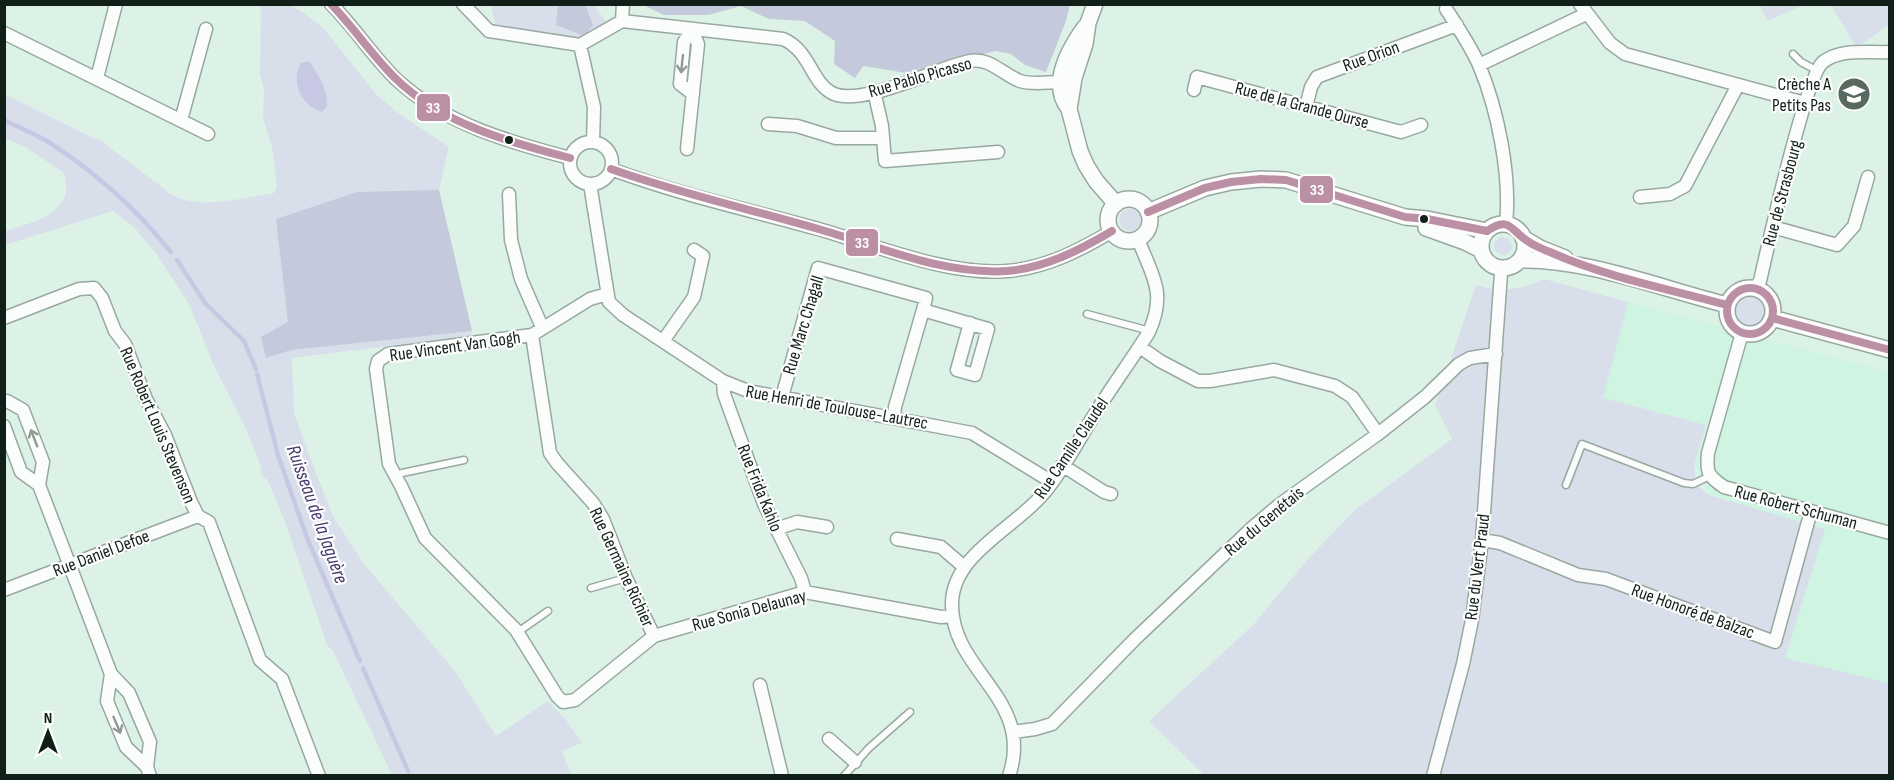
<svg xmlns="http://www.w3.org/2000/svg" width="1894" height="780" viewBox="0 0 1894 780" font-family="'Sofia Sans Condensed',sans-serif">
	<rect width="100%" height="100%" fill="#ddf2e7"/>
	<path fill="#d0f4e2" d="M1625,301l264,71v311l-104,-25 39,-129 -115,-34 -15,-30 -91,-67z"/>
	<path fill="#d9dfea" d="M261,5h30l13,8 20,16 52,65 22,19 51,34 -10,43 33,141 -1,5 -179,22 2,55 25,68 15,37 31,47 90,106 41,65 52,-35 18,19 16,23 -20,8 9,24h-179l-59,-124 -6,-6 -42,-123 -17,-41 -7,-6v-8l-18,-45 -29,-56 -25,-62 -32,-49 -23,-28 -21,-16 -108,34v-14c20,-7 56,-13 61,-39 1,-5 -1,-13 -2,-19l-39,-26 -20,-9 -1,-44 91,45 5,1 72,55c30,15 69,3 102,-2l3,-7 -5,-38 -9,-30 1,-28 -4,-16z
		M491,5h103l13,18c-9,5 -17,11 -26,14 -17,4 -67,-9 -86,-13z
		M1759,5h44l-35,16z
		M1831,5h58v20l-27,19 -7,1z
		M1119 220a11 11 0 1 1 22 0a11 11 0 1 1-22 0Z
		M1494 246a9 9 0 1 1 18 0a9 9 0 1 1-18 0Z
		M1544,279l84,23 -25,96 103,27 -12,40 2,19 13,11 116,34 -40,129 104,25v92h-685l-55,-54 104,-96 55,-66 47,-49 97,-71 -17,-34 41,-120c25,8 45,5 68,-6z
		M1733 312a16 16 0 1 1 32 0a16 16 0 1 1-32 0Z"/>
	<path fill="#c4c9db" d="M585,4l8,21 -6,8 -6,2 -25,-10 2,-20z
		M643,5h427l-4,16 -20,51 -21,-7 -14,-11 -15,-3 -90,22 -43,-7 -8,12 -21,-14 1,-23 -30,-20 -36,-2 -28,-13 -33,9h-44z
		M439,190l33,141 -181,19 -25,8 -5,-21 27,-15 -12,-103 81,-27z"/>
	<path fill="#c7c8e3" d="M309,61c10,15 18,27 18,45l-5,6c-21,-7 -32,-29 -21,-49z"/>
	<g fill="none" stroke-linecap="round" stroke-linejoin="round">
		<path stroke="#c7c8e3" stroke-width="4.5" d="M4,120c16,8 32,14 46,23 47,30 86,66 121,109
			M177,260l28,43 39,38 12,28
			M257,374l21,81 29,83 53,123
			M363,668l45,103"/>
		<defs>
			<path id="service" d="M1793,54l8,8 15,8
				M1087,314l63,17
				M396,477l6,-4 62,-13
				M1566,485l16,-41 102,39 9,1 17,-8
				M591,588l35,-10
				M518,632l30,-21
				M844,776l25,-28 41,-36"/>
			<path id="minor" d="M331,4c24,24 42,53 66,76 48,44 112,62 173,78
				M463,4l26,27 91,14 14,62 -1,35
				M1580,4l30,39 15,11 180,49
				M1446,9c12,18 24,36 33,56 19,45 32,111 27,159
				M622,21l161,18c28,12 28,45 51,55 31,12 104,-27 136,-33 20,-4 33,14 50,20 12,4 28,1 41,1
				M692,30l-8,12 -4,42 13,10
				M4,33l204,101
				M580,45l42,-24 1,-17
				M1479,65l107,-51
				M97,78l19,-74
				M1194,90l3,-13 204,55 20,-7
				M874,91l8,35 3,35 113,-9
				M1306,107l5,-20 6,-10 140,-52
				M181,120l25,-91
				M768,124l29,2 39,12h47
				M570 163a21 21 0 1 1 42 0a21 21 0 1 1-42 0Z
				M687,149l11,-105 -6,-14
				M611,169c69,26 143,42 214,62 54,16 127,45 182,40 38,-3 72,-20 105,-40
				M590,184l19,118 14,13 100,66 25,10 224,42 80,49
				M509,194l2,46 10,39 21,48
				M1640,197l30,-3 15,-8 53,-101
				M1773,227l64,18 17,-19 14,-49
				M1755,288l5,-7c7,-31 46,-206 63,-219 18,-14 45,-9 67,-10
				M607,294l-17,5 -58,36 -144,19 -10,7 -2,8 13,95 12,22 24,52 91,92 41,66 6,6 12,-2 79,-64 151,-44 136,25 11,-1
				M4,318l75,-29 15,-1 8,10 13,33 10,13 21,55 19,36 26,67 7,14 11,6 51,138 22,19 37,97
				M1742,333l-34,120c-2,20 0,23 16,34l166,46
				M532,335l18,118 7,10 36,40 10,16 23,59 28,58
				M663,341l31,-44 9,-41 -9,-6
				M1140,347l20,14 38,20h12l64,-11 61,16 17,11 26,37
				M723,381l1,13 40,110 37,74 4,14
				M782,397l36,-129 108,30 -3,12
				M7,401l16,9 20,52 -4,23 31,81 41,108 18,19 21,49 -3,25
				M894,417l1,-10 28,-97 65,19 -13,46 -18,-5 13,-47
				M4,426l17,46 18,13
				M1062,465l42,27 7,2
				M776,529l21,-7 30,5
				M897,539l44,8 22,19
				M1482,540l18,3 78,32 28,4 169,63 36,-131
				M4,590l194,-74
				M111,674l-4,27 19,46 21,20 3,9
				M760,685l22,91
				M1013,732l22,-3 17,-5 83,-85 118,-112 26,-22 99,-71 47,-37 34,-33 11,-6 26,-4
				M829,739l26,23
				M1009,776c26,-77 -57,-104 -57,-171 -1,-50 63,-77 92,-112 20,-24 35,-54 52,-81 17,-27 36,-53 53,-80 18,-40 3,-56 -11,-93
				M1433,776l30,-112 9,-44 10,-80 19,-267 -3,-5"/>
			<path id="tertiary" d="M1095,4l-7,19 -3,21 -11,34 -5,31 11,42 6,14 10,16 20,23
				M1069,109c-20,-25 0,-60 16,-82
				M1108 220a21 21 0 1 1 42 0a21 21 0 1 1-42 0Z
				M1148,212l57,-24 26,-6 30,-3 25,1 119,37 22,2 60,12
				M1481 246a22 22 0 1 1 44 0a22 22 0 1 1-44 0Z
				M1426,228l39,14 16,8
				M1523,238l17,10 25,10
				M1520,260c65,-2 143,29 207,45
				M1727 311a23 23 0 1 1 46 0a23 23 0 1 1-46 0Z
				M1772,318l118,32"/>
		</defs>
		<use href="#service" stroke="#98a8a0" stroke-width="9"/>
		<use href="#minor" stroke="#98a8a0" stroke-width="15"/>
		<use href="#tertiary" stroke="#98a8a0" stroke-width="18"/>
		<use href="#service" stroke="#fafdfb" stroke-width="6"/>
		<use href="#minor" stroke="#fafdfb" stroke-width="12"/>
		<use href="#tertiary" stroke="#fafdfb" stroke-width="15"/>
		<defs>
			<path id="bus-1" d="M331,4c23,24 41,51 64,74 47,46 114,64 175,80
				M611,169c70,25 143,41 214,62 59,17 119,44 182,40 38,-3 73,-21 105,-40
				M1148,212l57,-24 26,-6 30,-3 25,1 119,37 22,2 60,12
				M1487,231c22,-15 23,-2 39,9 7,5 16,9 24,12 56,25 118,37 177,53
				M1727 311a23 23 0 1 1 46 0a23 23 0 1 1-46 0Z
				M1772,318l118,32"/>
		</defs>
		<use href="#bus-1" stroke="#fdfdfd" stroke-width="12"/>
		<use href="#bus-1" stroke="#bc90a4" stroke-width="8"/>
	</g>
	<defs><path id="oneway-shaft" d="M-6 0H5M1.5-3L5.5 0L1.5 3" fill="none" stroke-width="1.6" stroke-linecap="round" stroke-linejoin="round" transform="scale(1.5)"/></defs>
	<g stroke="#919995">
		<use href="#oneway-shaft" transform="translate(682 64) rotate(96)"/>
		<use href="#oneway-shaft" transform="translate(34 438) rotate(-111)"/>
		<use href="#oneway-shaft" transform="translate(117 725) rotate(67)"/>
	</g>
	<defs>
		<symbol id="school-disc" viewBox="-11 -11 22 22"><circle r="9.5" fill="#586960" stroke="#fdfdfd"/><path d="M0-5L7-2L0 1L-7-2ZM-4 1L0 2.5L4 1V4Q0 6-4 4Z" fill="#fff"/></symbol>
	</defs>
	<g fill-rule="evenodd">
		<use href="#school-disc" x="1835" y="75" width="38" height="38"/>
	</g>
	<g fill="#101f18" stroke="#fdfdfd" stroke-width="2">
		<circle cx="509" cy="140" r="5"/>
		<circle cx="1424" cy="219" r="5"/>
	</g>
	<g text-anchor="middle" stroke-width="4.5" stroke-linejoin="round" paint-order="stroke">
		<g font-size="18" fill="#101f18" stroke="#fdfdfd">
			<text transform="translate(1371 56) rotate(-20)" y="6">Rue Orion</text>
			<text transform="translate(920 77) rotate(-16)" y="6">Rue Pablo Picasso</text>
			<text transform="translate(1302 105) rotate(15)" y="6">Rue de la Grande Ourse</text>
			<text transform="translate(1782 193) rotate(-75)" y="6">Rue de Strasbourg</text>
			<text transform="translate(803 325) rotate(-73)" y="6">Rue Marc Chagall</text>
			<text transform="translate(455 346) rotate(-8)" y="6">Rue Vincent Van Gogh</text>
			<text transform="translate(837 407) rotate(10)" y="6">Rue Henri de Toulouse-Lautrec</text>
			<text transform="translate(158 425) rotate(67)" y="6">Rue Robert Louis Stevenson</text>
			<text transform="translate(1071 448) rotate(-56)" y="6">Rue Camille Claudel</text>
			<text transform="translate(760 488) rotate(68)" y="6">Rue Frida Kahlo</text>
			<text transform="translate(1796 507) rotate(15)" y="6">Rue Robert Schuman</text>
			<text transform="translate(1264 521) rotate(-40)" y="6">Rue du Genétais</text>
			<text transform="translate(101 553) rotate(-21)" y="6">Rue Daniel Defoe</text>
			<text transform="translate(622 567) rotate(65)" y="6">Rue Germaine Richier</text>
			<text transform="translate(1477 567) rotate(-83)" y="6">Rue du Vert Praud</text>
			<text transform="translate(749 610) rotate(-15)" y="6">Rue Sonia Delaunay</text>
			<text transform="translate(1693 611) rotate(20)" y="6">Rue Honoré de Balzac</text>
		</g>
		<g font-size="18" fill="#101f18" stroke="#fdfdfd" text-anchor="end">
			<text x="1831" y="90">Crèche A<tspan x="1831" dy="21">Petits Pas</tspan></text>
		</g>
		<g font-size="20" font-style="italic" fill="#46386e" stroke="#fdfdfd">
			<text transform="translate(318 514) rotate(70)" y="7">Ruisseau de la Jaguère</text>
		</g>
	</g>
	<g stroke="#fdfdfd" stroke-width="2">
		<rect x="416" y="93" width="35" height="29" rx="6" fill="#bc90a4"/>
		<rect x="1299" y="175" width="35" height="29" rx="6" fill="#bc90a4"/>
		<rect x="845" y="228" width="34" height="29" rx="6" fill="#bc90a4"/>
	</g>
	<g font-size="16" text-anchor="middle" font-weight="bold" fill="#fff">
		<text x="433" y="113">33</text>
		<text x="1317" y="195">33</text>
		<text x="862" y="248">33</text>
	</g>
	<rect width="1894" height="780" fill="none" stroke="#101f18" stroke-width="12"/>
	<g transform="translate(48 732)" stroke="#fdfdfd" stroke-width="4.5" paint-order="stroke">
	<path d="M0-4.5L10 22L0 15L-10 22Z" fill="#101f18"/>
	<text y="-9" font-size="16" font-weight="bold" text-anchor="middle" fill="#101f18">N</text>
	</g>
</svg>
